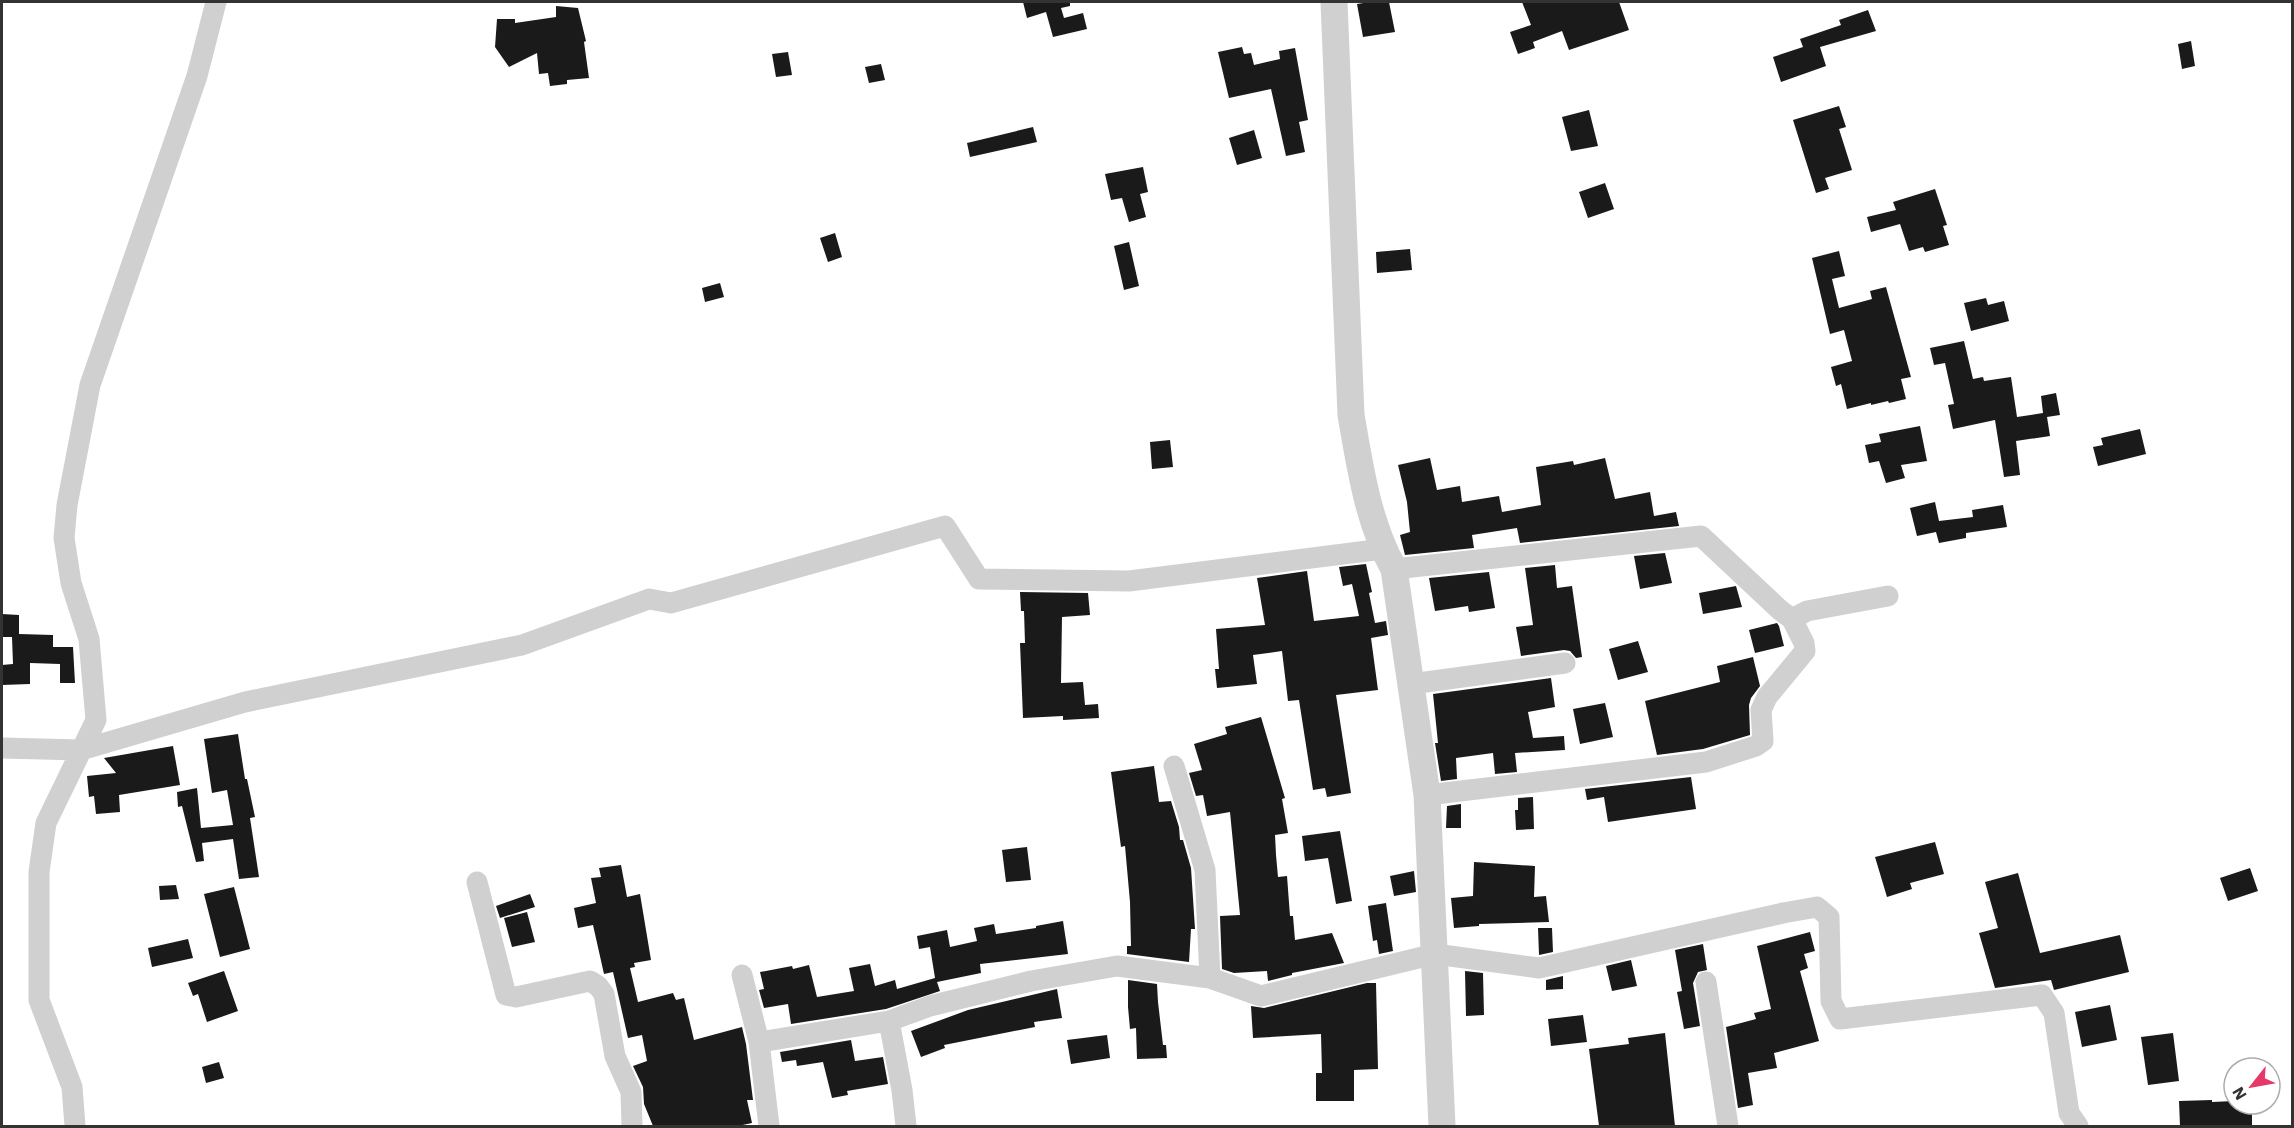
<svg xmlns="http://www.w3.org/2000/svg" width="2294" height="1128" viewBox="0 0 2294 1128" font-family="'IBM Plex Sans',sans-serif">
	<rect width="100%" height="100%" fill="#fff"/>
	<path fill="#1a1a1a" d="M1023,2h47v4l-9,2 3,10 19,-5 4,16 -34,8 -7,-25 -19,6z
		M1370,2h19l6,30 -32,5 -6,-33z
		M1522,2h97l10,28 -60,20 -7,-19 -29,11 2,6 -17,6 -8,-22 21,-7z
		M556,6l22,2 8,33 -2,1 5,36 -22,2v4l-17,2 -2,-13 -9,1 -2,-21 -28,14 -14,-20 2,-28h18v4l41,-6z
		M1868,10l8,21 -56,16 6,19 -45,16 -8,-25 30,-10 -3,-8 41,-14 -2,-5z
		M2191,41l4,25 -13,3 -4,-25z
		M1242,47l2,7 7,-1 3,12 26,-6 -1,-8 16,-3 13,72 -9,2 6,30 -19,4 -15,-67 -42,9 -11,-46z
		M788,52l4,23 -16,2 -4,-23z
		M881,64l4,16 -16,3 -4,-16z
		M1839,106l7,21 -7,2 13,41 -27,8 4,11 -13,4 -23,-73z
		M1589,110l9,36 -27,5 -9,-34z
		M1033,127l4,15 -67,15 -3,-14z
		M1254,130l8,28 -25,7 -8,-27z
		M1143,167l5,25 -8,2 6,23 -17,5 -7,-24 -11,2 -6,-26z
		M1605,183l9,26 -26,9 -9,-26z
		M1935,189l12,36 -4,1 6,19 -24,7 -2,-5 -14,4 -9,-27 -29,8 -4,-15 29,-7 -3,-8z
		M835,233l7,24 -14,5 -8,-24z
		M1129,242l10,44 -15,4 -10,-44z
		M1410,249l2,21 -35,3 -1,-21z
		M1839,251l6,25 -13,3 7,29 33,-9 -2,-8 16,-4 25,90 -10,2 5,20 -17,4 -1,-2 -17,4v-2l-24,6 -6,-25 -5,2 -5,-19 21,-6 -8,-31 -14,4 -18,-76z
		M720,283l4,14 -19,5 -3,-14z
		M1986,298l2,7 16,-4 5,20 -38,10 -7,-28z
		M1964,341l9,38 10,-2 1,4 27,-4 6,40 26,-4 -2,-17 15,-3 4,22 -13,2 3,19 -34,5 4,34 -16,2 -9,-57 -42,9 -5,-24 6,-1 -9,-41 -11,2 -4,-17z
		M1920,426l7,35 -26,4 4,13 -19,5 -7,-22 -10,2 -4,-18 16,-3 -2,-8z
		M2140,429l6,25 -48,12 -5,-19 10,-2 -2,-7z
		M1170,440l3,27 -21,2 -2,-27z
		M1430,458l7,32 23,-4 2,16 37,-6 3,16 39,-7 -5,-38 37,-6 1,4 31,-7 10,41 35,-7 4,24 22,-4 3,14 -159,17 -3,-15 -45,7 2,13 -69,7 -5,-20 10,-3 -3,-30 -9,-37z
		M1935,502l4,19 34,-4 -1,-7 31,-5 4,22 -41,6v5l-27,5 -3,-11 -19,4 -7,-28z
		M1665,553l7,30 -32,6 -6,-33z
		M1366,564l6,28 -3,1 6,30 11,-2 2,14 -17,3 7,52 -42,5 15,98 -24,4 -2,-9 -12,2 -14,-90 -11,1 -6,-50 -29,4 4,29 -40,4 -2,-19h4l-3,-40 49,-4 -8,-47 50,-7 7,50 45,-5 -7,-32 -9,2 -4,-19z
		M1555,565l2,23 15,-2 10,71 -6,1 -6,-7 -6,-1 -43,6 -5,-29 17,-2 -8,-57z
		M1489,572l6,36 -26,4 -1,-6 -33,5 -6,-33z
		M1736,586l6,21 -39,7 -4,-21z
		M1020,592l68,1 2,22 -28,2 -1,66 22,-1 2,23 13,-1 1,14 -36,2v-4l-40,2 -3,-75h5l-1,-32h-3z
		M2,614l17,1v19l34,1v12h20l2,36h-15v-19l-30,-1v21l-28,1v-20l11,-1 -1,-27h-10z
		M1777,623l2,3 5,20 -29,7 -6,-23z
		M1638,641l10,31 -30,8 -9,-31z
		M1753,657l7,29 -9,12 -2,7 1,30 -47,14 -46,6 -12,-54 75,-19 -3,-16z
		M1551,678l4,29 -27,5 5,26 31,-2 1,14 -50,3 2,19 -22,2 -2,-21 -37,5 1,21 -16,2 -6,-38h3l-5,-49z
		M1605,703l8,34 -33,7 -7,-35z
		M1261,717l24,81 -3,1 6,34 -13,2 1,20 2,22 9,-1 3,40h3l2,24 37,-7 12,30 -52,10v2l-24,6 -1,-10 -33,2 -12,-4 -2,-53 20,-1 -10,-103 -23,4 -4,-21 -7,1 -7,-23 13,-3 -8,-26 33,-10 -2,-7z
		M238,734l7,45h2l8,38 -5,1 9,59 -20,2 -6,-40 -31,4 2,18 -8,1 -14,-56 -4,1 -1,-15 20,-4 4,40 32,-3 -6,-35 -15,3 -8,-54z
		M173,746l7,39 -61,10 1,17 -24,2 -2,-18 -5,1 -2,-21 29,-3 -12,-15z
		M1154,766l5,36 12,-1 8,26 1,13h3l8,28 4,61h-4l-2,33 -62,-8v-8h4l-1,-44 -5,-56 -4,1 -10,-75z
		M1691,777l5,32 -88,13 -4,-25 -17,3 -2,-11z
		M1533,797l1,32 -18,1 -1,-20h3v-12z
		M1461,804v24h-15l1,-22z
		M1340,831l12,70 -16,3 -8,-46 -23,3 -3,-25z
		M1935,842l9,32 -34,9 2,6 -25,8 -12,-40z
		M1027,847l4,33 -25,2 -4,-32z
		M1474,862l61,4 -1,31 12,-1 3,26 -70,2v2l-25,2 -3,-30 22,-2z
		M621,865l6,32 13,-3 11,66 -17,3 1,4 -5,1 8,34 35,-9 3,7 8,-2 10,42 48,-13 4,17 7,56h-6l5,23 -14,3h-85l-9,-22 -1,-17 -10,-21 14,-5 -5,-26 -14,3 -15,-66 -9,2 -11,-49 -15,3 -4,-20 22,-5 -5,-25 10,-1 -2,-9z
		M2250,868l8,23 -30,10 -8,-23z
		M1414,871l2,21 -22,4 -4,-20z
		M2018,873l22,80 80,-18 9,37 -75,18 -3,-10 -56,8 -16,-55 19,-5 -13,-46z
		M176,885l3,14 -19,1 -1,-14z
		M234,887l16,62 -30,8 -16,-63z
		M530,894l5,13 -35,11 -4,-12z
		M1386,903l7,48 -14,3 -2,-14 -4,1 -5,-35z
		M527,912l8,30 -23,5 -8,-29z
		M1063,921l5,33 -88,10 1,9 -44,9 3,9 -54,18 -95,15 -3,-20 -24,4 -5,-18 5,-1 -4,-17 32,-6 1,3 16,-4 8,32 37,-6 -5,-23 21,-4 5,22 20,-6 2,9 38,-11 -5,-31 -11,2 -2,-13 30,-6 3,17 27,-6 -3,-13 20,-4 2,10 40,-6v-2z
		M1538,928h14l1,24 -14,3z
		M1810,932l5,19 -11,3 4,14 -8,3 19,70 -45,12 3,15 -29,5 5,32 -15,3 -12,-81 30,-8 -2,-6 17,-4 -14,-63z
		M188,939l5,19 -41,9 -4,-19z
		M1703,944l4,26 -9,2 -5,11 7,43 -16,3 -7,-37 5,-1 -7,-41z
		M1631,960l6,26 -25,5 -6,-25z
		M224,971l14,40 -31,11 -9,-28 -5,2 -5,-13z
		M1465,971l18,2 1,42 -18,1z
		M1563,976v13l-17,1v-10z
		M1128,980l29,4 1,18 5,43h3l1,13 -30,1 -1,-31 -6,1 -2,-22z
		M1367,983h9l2,86 -24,1v31h-38v-28h6l-1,-39 -68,4 -2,-32 13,2z
		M1057,989l5,29 -28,4 1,5 -91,18 1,3 -24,9 -10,-26 57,-21z
		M2110,1005l7,35 -35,7 -7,-35z
		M1583,1015l4,27 -36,4 -3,-27z
		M1665,1033l10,93h-76l-10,-77 40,-5 -1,-6z
		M2173,1033l6,48 -31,4 -7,-48z
		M1107,1035l3,23 -39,6 -4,-24z
		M851,1040l4,21 28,-4 5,27 -41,7 1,4 -16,3 -9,-36 -26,4 -1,-6 -14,2 -2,-10z
		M219,1062l5,16 -18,5 -4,-16z
		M2212,1100v2l22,-1v3h18v22h-72l-1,-25z"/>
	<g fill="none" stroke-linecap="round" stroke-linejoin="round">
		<path stroke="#d0d0d0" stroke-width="21" d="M1394,569l307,-33 79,74 12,9 15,-8 81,-15
			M1411,684l154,-21
			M2,748l79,2 164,-48 277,-57 127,-46 22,4 274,-77 34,53 150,2 254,-32
			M1174,766l31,104 5,108
			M1427,795l279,-33 50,-16 7,-5 -2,-31 6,-13 38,-46 -1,-8 -12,-24
			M477,882l29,113 10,2 74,-16 8,5 6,8 11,62 16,36 1,34
			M742,975l17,67 10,84
			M1706,982l22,144
			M889,1021l13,69 4,36
			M759,1042l130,-21 41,-15 101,-25 86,-15 93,12 51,18 174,-42 104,14 244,-55 34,-6 12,10 2,84 9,18 202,-24 12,18 15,100 9,13
			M75,1126l-3,-39 -33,-87v-128l7,-49 50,-103 -7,-81 -18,-56 -7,-45 3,-33 23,-120 107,-309 19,-74"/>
		<path stroke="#d0d0d0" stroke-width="27" d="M1334,2l17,413c9,52 17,108 43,154l33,226 15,331"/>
	</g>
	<rect width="2294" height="1128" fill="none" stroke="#333333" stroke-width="6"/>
	<g transform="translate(2252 1086) rotate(239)"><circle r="28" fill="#ffffff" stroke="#adadad" stroke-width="1.5"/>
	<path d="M0-4.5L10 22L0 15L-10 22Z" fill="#e6386a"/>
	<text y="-9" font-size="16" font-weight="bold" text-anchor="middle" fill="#333333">N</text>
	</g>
</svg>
